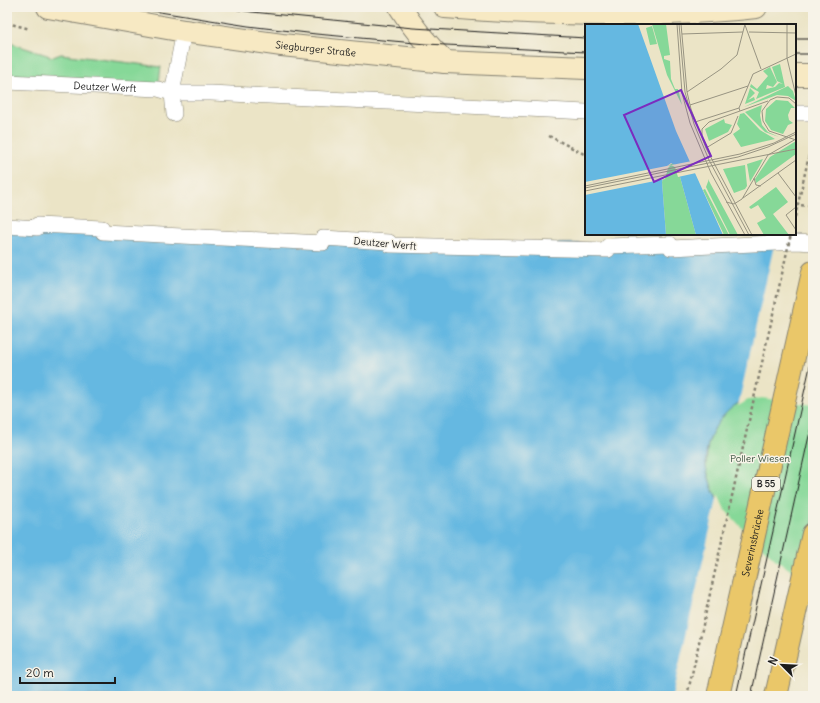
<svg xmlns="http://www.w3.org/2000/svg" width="820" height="703" viewBox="0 0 820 703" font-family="Delius,sans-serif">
	<rect width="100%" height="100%" fill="#f7f3e8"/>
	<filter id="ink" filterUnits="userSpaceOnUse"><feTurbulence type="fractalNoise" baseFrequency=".025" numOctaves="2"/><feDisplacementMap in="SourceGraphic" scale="8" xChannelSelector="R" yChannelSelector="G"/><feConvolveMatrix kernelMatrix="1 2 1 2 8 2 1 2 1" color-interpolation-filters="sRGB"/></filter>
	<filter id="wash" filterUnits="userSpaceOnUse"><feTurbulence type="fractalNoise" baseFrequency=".012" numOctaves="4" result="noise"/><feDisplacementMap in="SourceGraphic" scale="16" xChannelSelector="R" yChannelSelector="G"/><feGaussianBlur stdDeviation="0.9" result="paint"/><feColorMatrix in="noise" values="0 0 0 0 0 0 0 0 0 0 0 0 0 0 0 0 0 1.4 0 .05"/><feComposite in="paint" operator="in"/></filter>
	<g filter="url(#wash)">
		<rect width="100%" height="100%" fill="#ebe4c6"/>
		<path fill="#86d898" stroke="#517a5a" d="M7,42l46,15 8,-3 100,13 -3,22 -151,-7z
			M762,396l51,7v185l-38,-27 -51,-50 -11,-20 -7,-24 2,-23 8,-19 14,-17 18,-10z"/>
		<path fill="#65b8e1" stroke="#406a7e" d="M7,226l383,19 406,-3 -34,154c-5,1 -11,1 -16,3 -25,11 -43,40 -40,68 1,8 5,16 7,24l100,205h-806z"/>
		<path fill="#ebe4c6" d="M775,241h38v164l-51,-7 -14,2 -10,6z
			M718,495l7,15 20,21 31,29 37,26v110h-141z"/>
	</g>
	<g filter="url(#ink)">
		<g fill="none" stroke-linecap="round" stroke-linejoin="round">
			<defs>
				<g id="lane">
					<path id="s1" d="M7,82l151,7 14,4h39l375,19"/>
					<path d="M795,113h18"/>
					<path d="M174,114l-2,-21 12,-62"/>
					<path d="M7,226l30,2v-3l65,3 1,4 220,11v-5l66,4 1,3 218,5v-4l62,-2 1,4 125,-6 17,1"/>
				</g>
				<g id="secondary">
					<path id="s2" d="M48,7l136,24 98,14 163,17 141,6"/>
					<path d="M400,7c13,21 27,38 45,55"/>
					<path d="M445,7c103,8 209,11 311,0"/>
					<path d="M795,75h18"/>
				</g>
				<g id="primary">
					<path id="s3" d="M718,696l95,-424"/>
					<path d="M776,696l37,-162"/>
				</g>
			</defs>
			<use href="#lane" stroke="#848071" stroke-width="16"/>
			<use href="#secondary" stroke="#848071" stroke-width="24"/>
			<use href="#primary" stroke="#848071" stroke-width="24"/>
			<path stroke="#848071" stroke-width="2.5" stroke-dasharray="3 3" stroke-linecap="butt" d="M7,23l23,6
				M549,136l37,19
				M795,205l18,1"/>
			<use href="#lane" stroke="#fff" stroke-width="15"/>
			<use href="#secondary" stroke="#f7e9c3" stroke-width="22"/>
			<use href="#primary" stroke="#eac769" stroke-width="22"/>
			<path stroke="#1c1c1c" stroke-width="1" d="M128,7l120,19 68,8 110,10 160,8
				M221,7l31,5 161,16 173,10
				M795,39h18
				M795,54h18
				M736,696l77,-343
				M751,696l62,-278"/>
			<path stroke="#848071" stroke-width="2.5" stroke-dasharray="3 3" stroke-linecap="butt" d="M795,217l18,-79
				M687,696l104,-462"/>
		</g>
	</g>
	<g text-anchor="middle" stroke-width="3" stroke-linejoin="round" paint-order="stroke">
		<rect fill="#f7f3e8" stroke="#5e5c59" stroke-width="1" x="752" y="477" width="28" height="14" rx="3"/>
		<g font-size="9" font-weight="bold" fill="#1c1c1c">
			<text x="766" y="487">B 55</text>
		</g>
		<g font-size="10" fill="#1c1c1c" stroke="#f7f3e8">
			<text dy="4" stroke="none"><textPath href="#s2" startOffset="271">Siegburger Straße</textPath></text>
			<text dy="4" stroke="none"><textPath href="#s1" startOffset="98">Deutzer Werft</textPath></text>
			<text transform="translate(385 243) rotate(5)" y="4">Deutzer Werft</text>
			<text dy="4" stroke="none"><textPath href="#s3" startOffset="157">Severinsbrücke</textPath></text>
		</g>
		<g font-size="10" fill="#3c5441" stroke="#f7f3e8">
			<text x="760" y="462">Poller Wiesen</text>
		</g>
	</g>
	<g transform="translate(585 24)">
		<rect width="211" height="211" fill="#ebe4c6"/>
		<path d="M67,0h14l4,31 -6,1v3l6,2 1,18 4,10h3l4,16 -15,-30zM67,2l5,18 -7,1 -4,-17zM195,40l5,23 -29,12 3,-7 -9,-5 1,-3 6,5 11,-13 -5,-5 7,-4 7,15 -4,5 -6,-2 -1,4 9,-2 4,-4 4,1 -6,-3 -5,-14zM203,62l5,5 3,10 -8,-5 -11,-1 -33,12zM165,64l5,5 -7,7 6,-3 1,3 -10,4zM191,76l12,1 7,7h-4l-3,7 1,5 4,3 -5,2 -5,9 -12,-4 -6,-9 1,-12zM177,81l-2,10 2,10 6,7 11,5 -14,-5 -20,-20zM159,89l16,17 15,9 -34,8 -8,-13 7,-5 -3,-5 3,-10zM139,95l1,4 7,2 -4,7 -19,9 -4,-12zM211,117v13l-40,29 -1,-4 15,-22zM178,135l-3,6 -10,17 -3,-18zM88,139l4,3 19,69h-30l-4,-53 4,-15zM160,141l2,21 -2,3 -11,4 -11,-24zM124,155v2l29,54h-8l-24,-48zM191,163l12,15 -15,12 16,21h-25l-7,-12 9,-5 -8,-13 -7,4 -2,-2zM120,165l24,46h-5l-21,-45z" fill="#86d898"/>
		<path d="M0,0h53l38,107 47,104h-27l-19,-69 -6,-3 -5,4 -4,15 4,53h-81z" fill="#65b8e1"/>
		<path d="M107,137l4,12 -18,4 -3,-10 -4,-2 -3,3 -3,11 -80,16v-13z" fill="#ebe4c6"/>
		<path fill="none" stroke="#989482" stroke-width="1" d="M92,0l5,69 8,30 21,50 34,62M94,0l6,68 9,32 15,36 40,75M96,0l6,68 4,17 15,39 46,87M202,0v34l9,38M160,1l16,44M164,8l47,1M97,10l61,-2M102,68l34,-23 16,-14 8,-31M105,81l58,-19M155,87l28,-10M177,87l8,-11 7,-3 12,1 7,6M177,87l1,10 6,10 27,9M110,98l44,-14M117,111v-6l7,-7 31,-11 -1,-3 14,-34 43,-20M121,124l25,-15 7,-17M193,149l18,24M169,154l2,7 5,1M0,162l155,-32 34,-11 22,-11M0,164l153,-31 30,-10 28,-13M0,167l211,-42M158,174l53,-38M141,178l8,2 8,-5 26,-44 28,-16M211,183l-10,8 10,15"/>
		<path fill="#7b2cbf" fill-opacity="0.15" stroke="#7b2cbf" stroke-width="2" d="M96,66l30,66 -57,26 -30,-67z"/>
		<rect width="211" height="211" fill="none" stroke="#1c1c1c" stroke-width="2"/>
	</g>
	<rect width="820" height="703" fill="none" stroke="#f7f3e8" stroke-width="24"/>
	<g transform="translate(782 665) rotate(294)" stroke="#f7f3e8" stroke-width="3" paint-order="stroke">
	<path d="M0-3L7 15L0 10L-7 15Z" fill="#1c1c1c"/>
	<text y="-6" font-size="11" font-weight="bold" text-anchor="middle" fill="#1c1c1c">N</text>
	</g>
	<path d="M20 677v6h95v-6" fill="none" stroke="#1c1c1c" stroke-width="2"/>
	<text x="26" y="677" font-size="12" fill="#1c1c1c" stroke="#f7f3e8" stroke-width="3" paint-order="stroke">20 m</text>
</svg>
